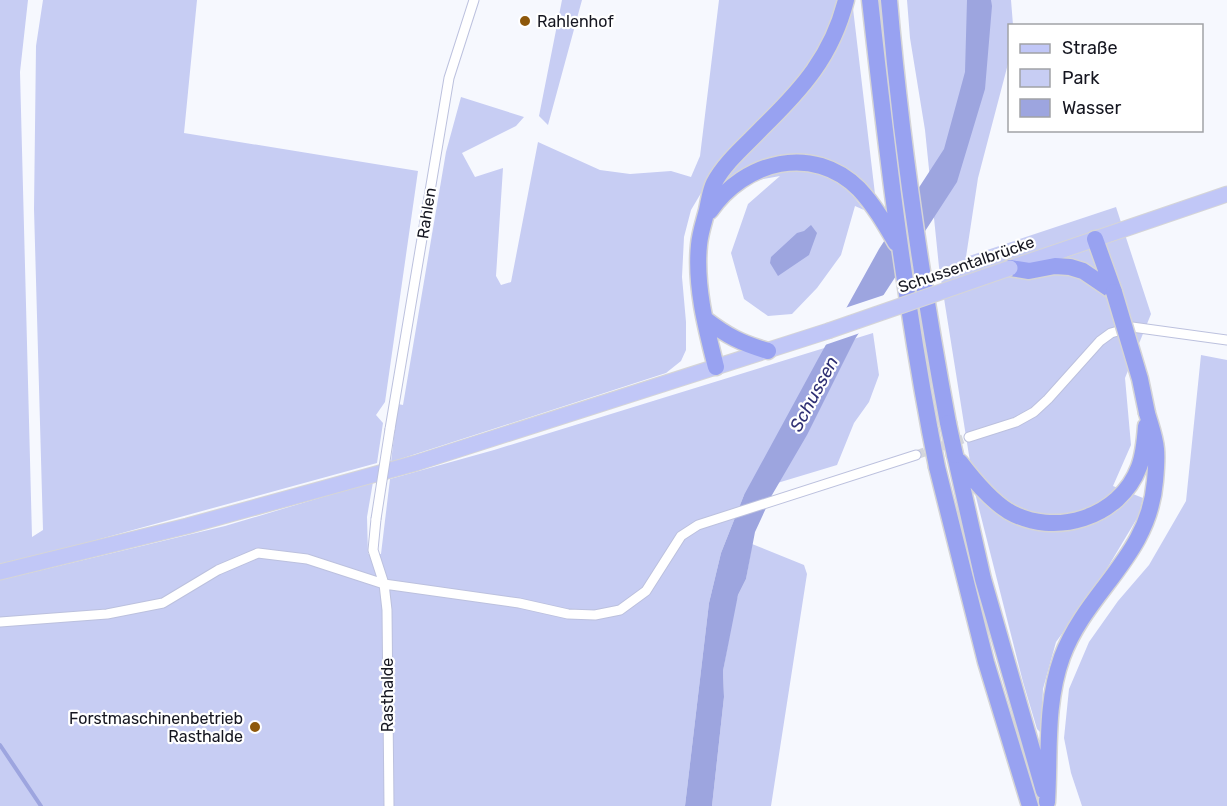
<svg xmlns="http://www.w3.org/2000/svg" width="1227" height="806" viewBox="0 0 1227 806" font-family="Rubik,sans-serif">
	<rect width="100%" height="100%" fill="#f6f8fe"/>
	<path fill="#c7cdf3" d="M0,0h28l-8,72 12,465 11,-7 -9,-321 2,-163 7,-46h154l-13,133 234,38 -33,231 -9,13 7,8 -6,40 -295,81 -82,20z
		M562,0h20l-34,125 -9,-9z
		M719,0h133l25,211 -19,-23 -64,-27 -73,34 -11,-17 -19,32 -7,27 -2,40 4,45v28l-5,11 -15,12 -275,89 7,-58 5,1 43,-253 15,-55 63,20 -8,9 -54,27 13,24 28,-9 -7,108 5,9 10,-3 27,-140 62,28 30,4 41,-3 20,6 9,-21z
		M907,0h104l2,25 -3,1 -1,34 -31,118 -12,79 150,-50 35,107 -26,64 6,67 -18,41 30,12 -4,17 -43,72 -40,55 -13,47 -2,44 -4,-4 -14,-47 -48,-189 -36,-226 -14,-137 -15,-92z
		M807,169c29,11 39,15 57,41l-9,-4 -14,49 -24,33 -25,26 -24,2 -24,-17 -13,-46 17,-49 32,-28 -27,5 22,-9z
		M873,333l6,42 -10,27 -15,21 -17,42 -63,19 -30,11 -23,58 -12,50 -24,203h-685v-226l225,-54 148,-44 -6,35 1,37h13l9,-75 104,-29z
		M1201,355l26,5v446h-145l-11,-33 -7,-35 5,-49 20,-47 29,-41 31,-36 37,-64z
		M752,544l52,21 3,9 -36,232h-59l12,-109 -1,-26 11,-62 4,-14 8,-16z"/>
	<path fill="#9da5df" d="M967,0h24l1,6 -7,83 -28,93 -102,157 -48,96 -35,60 -17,37 -9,47 -8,16 -15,76 1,26 -12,109h-27l24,-203 12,-50 23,-58 74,-136 61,-110 65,-100 21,-77z
		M811,225l6,8 -8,22 -31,21 -8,-13 1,-6 26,-24 7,-2z"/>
	<path fill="#f6f8fe" d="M887,294l-24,38 -41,14 20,-37z"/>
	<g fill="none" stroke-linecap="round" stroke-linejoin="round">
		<path stroke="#9da5df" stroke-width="4" d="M0,745l41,61"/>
		<path stroke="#d4d6dd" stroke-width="9" stroke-dasharray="9 4.5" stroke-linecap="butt" d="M916,455l53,-18"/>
		<defs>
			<path id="street" d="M390,429l59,-351 25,-78
				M969,437l47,-15 18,-10 14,-13 52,-58 11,-8 21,-6 95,13
				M376,519l-3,31 11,34 3,26 2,196
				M0,622l107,-8 56,-11 55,-33 40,-17 49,6 77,25 135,19 49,11 27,1 25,-5 26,-19 35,-55 17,-11 218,-70"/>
			<path id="primary" d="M1010,268l217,-74
				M0,572l187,-46 229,-63 412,-132"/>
			<path id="highway" d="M870,0c16,145 33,288 60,431
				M889,0c12,141 33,284 59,423
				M710,211c34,-50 103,-68 149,-22 15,16 26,35 37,54
				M1095,239l19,53
				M1010,268l19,3 26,-5 15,1 13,4 31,21
				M705,319c22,17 36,24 63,32
				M716,367c-10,-39 -21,-81 -17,-122 1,-12 5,-23 8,-35 2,-9 3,-19 7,-27 11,-21 32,-38 48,-55 40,-39 70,-72 84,-128
				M955,455l28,124 61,212
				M960,462c13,17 29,37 48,49 46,27 112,7 131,-44 5,-13 6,-27 7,-41
				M937,467l49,195 44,144
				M1047,802c3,-49 -2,-98 15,-145 25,-67 87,-100 93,-176 1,-11 2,-22 1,-32 -1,-12 -6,-25 -9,-36"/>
		</defs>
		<use href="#street" stroke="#bcc1de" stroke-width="11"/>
		<use href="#primary" stroke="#d5d5d7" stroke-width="17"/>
		<use href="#highway" stroke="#d5d5d7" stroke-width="19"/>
		<use href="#street" stroke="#fff" stroke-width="9"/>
		<use href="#primary" stroke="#c1c7f7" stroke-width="15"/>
		<use href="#highway" stroke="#98a2f1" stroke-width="16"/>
		<defs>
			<path id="street-bridge" d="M376,519l14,-90"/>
			<path id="primary-bridge" d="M828,331l182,-63"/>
			<path id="highway-bridge" d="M1114,292l26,87 7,34
				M948,423l7,32
				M930,431l7,36"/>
		</defs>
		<use href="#street-bridge" stroke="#bcc1de" stroke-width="11" stroke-linecap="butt"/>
		<use href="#primary-bridge" stroke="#d5d5d7" stroke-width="17" stroke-linecap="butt"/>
		<use href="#highway-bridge" stroke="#d5d5d7" stroke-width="19" stroke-linecap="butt"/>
		<use href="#street-bridge" stroke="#fff" stroke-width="9"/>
		<use href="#primary-bridge" stroke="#c1c7f7" stroke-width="15"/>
		<use href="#highway-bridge" stroke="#98a2f1" stroke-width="16"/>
	</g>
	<g fill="#8e580b" stroke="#fff" stroke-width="2">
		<circle cx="525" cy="21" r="6"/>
		<circle cx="255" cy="727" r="6"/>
	</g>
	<g text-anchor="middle" stroke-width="4.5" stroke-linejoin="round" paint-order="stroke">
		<g font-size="16" fill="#151620" stroke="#fff" text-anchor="start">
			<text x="537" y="27">Rahlenhof</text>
			<text x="243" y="724" text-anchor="end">Forstmaschinenbetrieb<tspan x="243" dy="18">Rasthalde</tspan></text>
		</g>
		<g font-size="16" fill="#151620" stroke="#fff">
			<text transform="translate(426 213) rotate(-81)" y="6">Rahlen</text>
			<text transform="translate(966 264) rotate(-19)" y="6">Schussentalbrücke</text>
			<text transform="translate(387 695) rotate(-90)" y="6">Rasthalde</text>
		</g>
		<g font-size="18" font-style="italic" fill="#2f3074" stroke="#fff">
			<text transform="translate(814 394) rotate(-62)" y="6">Schussen</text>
		</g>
	</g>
	<rect x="1008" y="24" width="195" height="108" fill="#ffffff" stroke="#a1a2a6" stroke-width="1.5"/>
	<rect x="1020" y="44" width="30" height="9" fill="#c1c7f7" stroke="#a1a2a6" stroke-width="1.5"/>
	<text x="1062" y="54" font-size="18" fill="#151620">Straße</text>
	<rect x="1020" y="69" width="30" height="18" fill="#c7cdf3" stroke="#a1a2a6" stroke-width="1.5"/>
	<text x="1062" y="84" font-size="18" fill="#151620">Park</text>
	<rect x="1020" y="99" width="30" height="18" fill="#9da5df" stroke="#a1a2a6" stroke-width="1.5"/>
	<text x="1062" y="114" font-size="18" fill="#151620">Wasser</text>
</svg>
